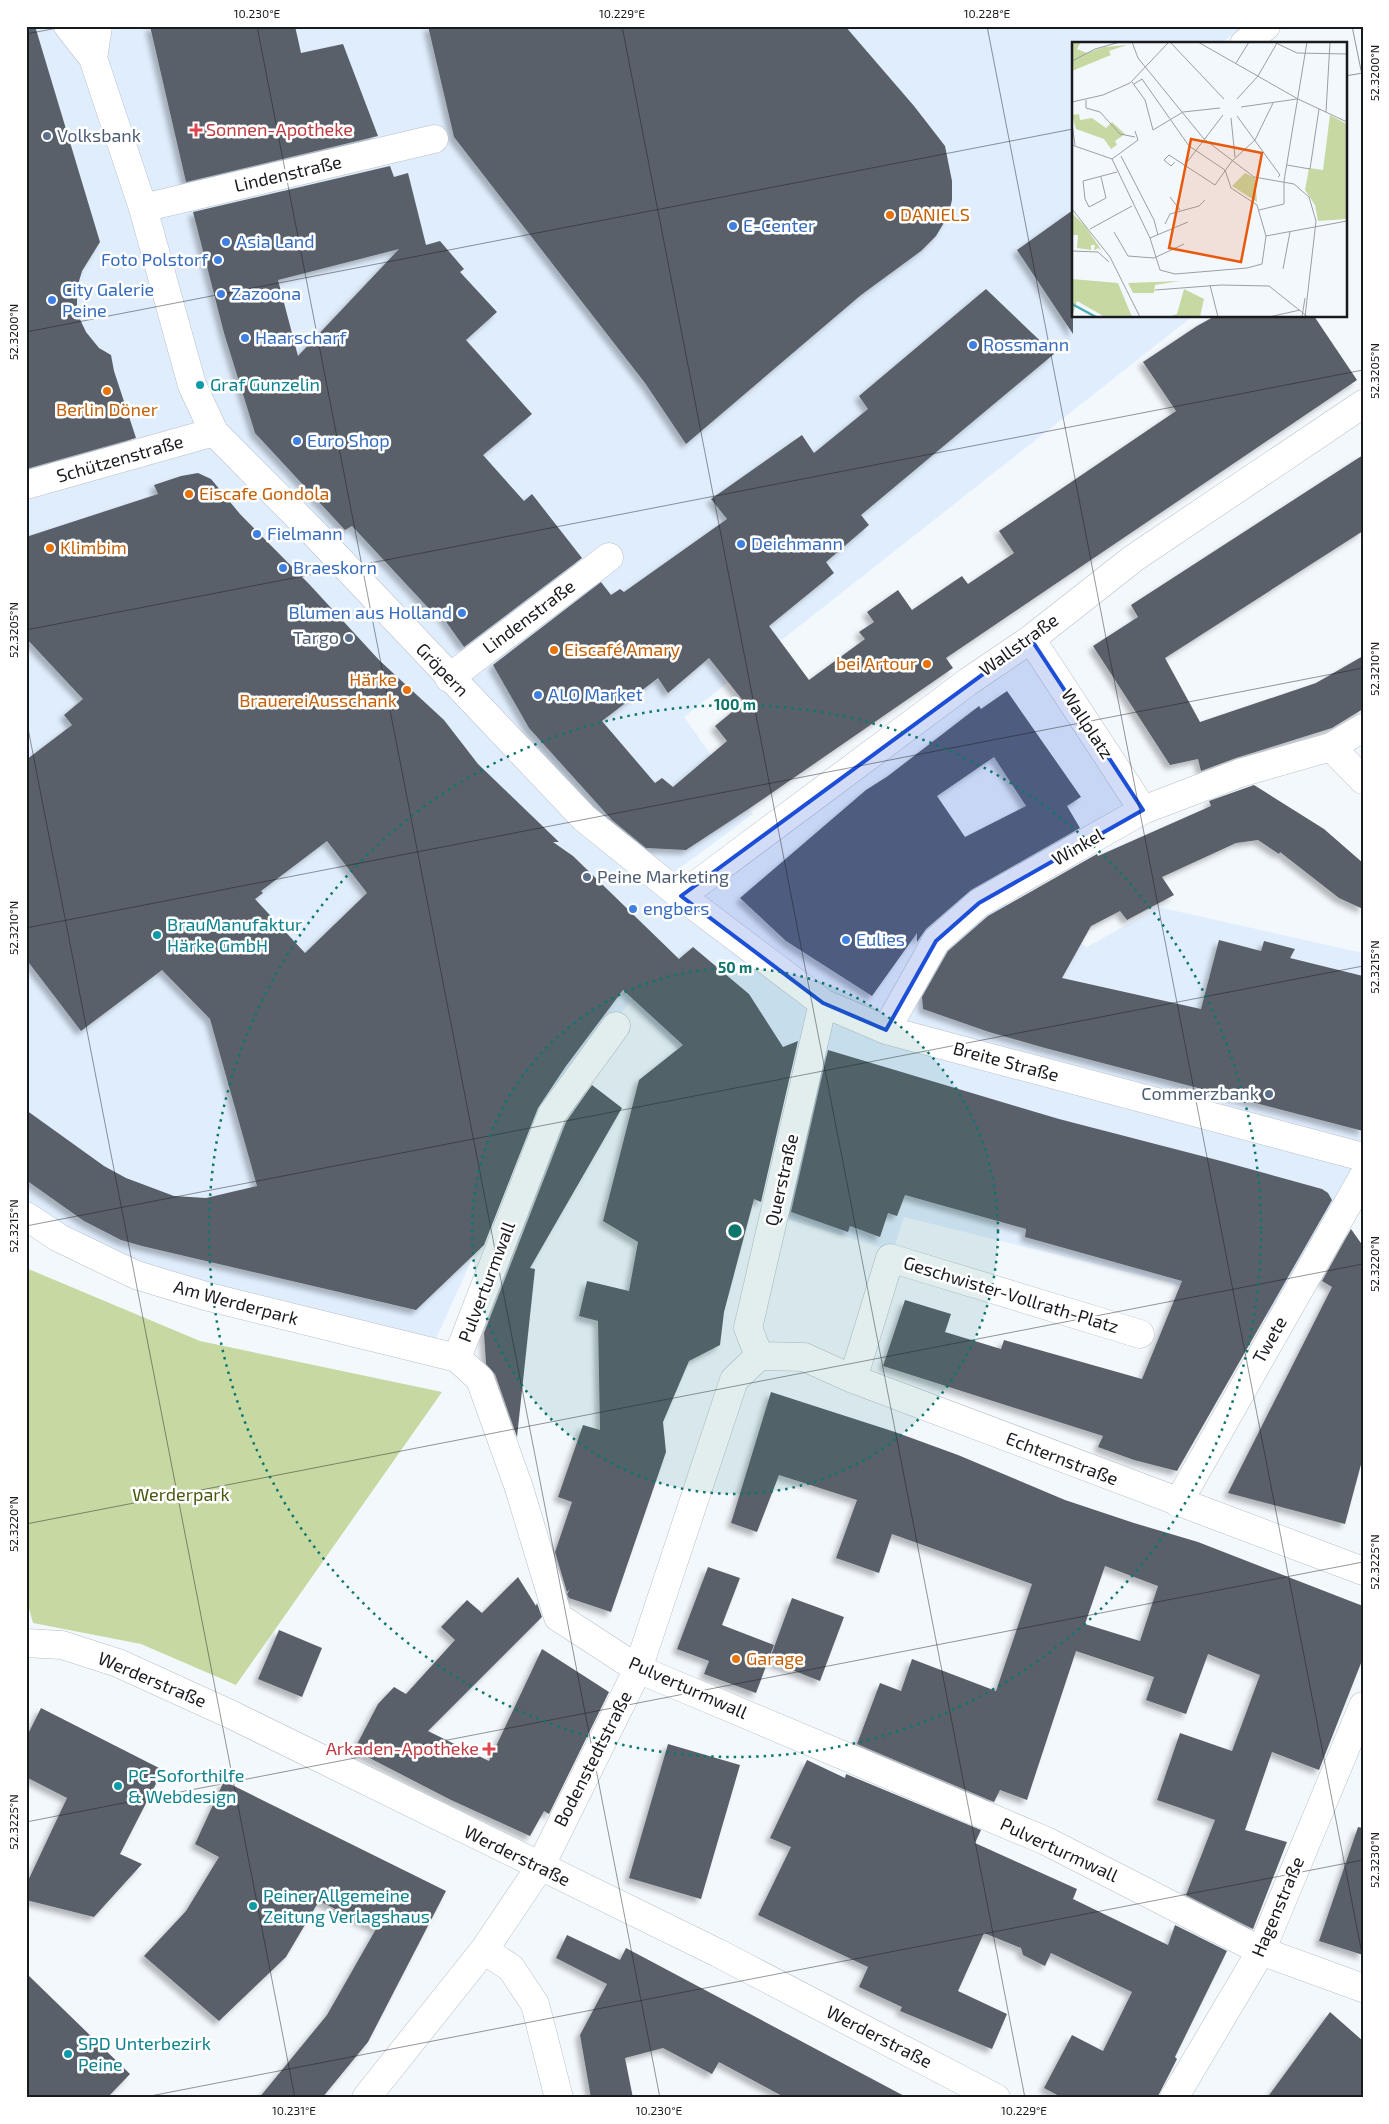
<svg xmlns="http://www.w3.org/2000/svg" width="1389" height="2124" viewBox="0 0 1389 2124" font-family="'Exo 2',sans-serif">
	<defs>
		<filter id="shadow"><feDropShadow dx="-4.5" dy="4.5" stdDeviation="2.5" flood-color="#0004"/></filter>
	</defs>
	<rect width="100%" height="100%" fill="#f3f8fd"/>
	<path fill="#e0edfd" d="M26,26h1218l-24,18h-147v272h120l-509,401 69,97 -100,74 231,150 58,-89 59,-48 86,46 71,-40 205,46v195l-14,30 -79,140 -99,-35 -267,-66 -11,34 -110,-33 35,-150 -106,15 -82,-81 -96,120 -100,221 -320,-86 -88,-54z"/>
	<path fill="#c7d9a2" d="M26,1268l174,73 242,51 -206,293 -95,-41 -108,-21 -7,-25z"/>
	<path fill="#5a6169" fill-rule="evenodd" filter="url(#shadow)" d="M26,26h9l65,216 -18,29 -5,17v25l9,19 13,16 12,7 3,16 22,67 -110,31z
		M150,26h145l6,27 42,-9 35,92 -192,46z
		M428,26h417l69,80 31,40 7,35v19l-4,16 -12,20 -15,15 -60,44 -175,149 -41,-61 -191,-246z
		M390,166l4,11 14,-4 18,72 14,-4 24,28 -4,3 37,40 -31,28 66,74 -49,41 41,46 8,-7 50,64 -118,89 -27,-38 -3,5 -82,-88 -7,4 -90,-97 -31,-100 -31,-121zM399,249l-101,107 -20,-76z
		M1073,210v124l-56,-84z
		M986,289l68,65 -193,161 8,10 -43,37 8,11 -65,53 40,54 56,-41 -6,-7 15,-10 -7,-10 31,-22 14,20 50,-34 6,8 46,-31 -15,-22 177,-120 -33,-49 54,-36 18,-10h99l43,64 -411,278 7,10 -203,140 -64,42 -40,-2 -34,-28 -83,-92 -36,-63 108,-83 10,13 9,-6 4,3 103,-73 -16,-20 91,-64 12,18 54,-44 -9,-13zM709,658l35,44 -29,24 12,15 -54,46 -11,-9 -7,5 -53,-62 56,-43 10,15z
		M1363,455v76l-198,127 35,64 116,-39 47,-27v53l-31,19 -96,30 -35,13 -3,-12 -28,6 -77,-119 45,-29 -7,-12z
		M198,473l13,6 29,35 70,71 69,75 65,60 34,44 81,78h-6l20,14 106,103 14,-12 56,47 34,53 15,-6 -37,161 -7,-3 -30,113 -4,33 -31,16 -26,61 3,30 -55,160 -42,-14 -2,-4 3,-5 -3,3 -12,-40 17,-50 -14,-5 25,-72 17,5 -2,-109 -19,-5 8,-35 42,10 9,-49 -35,-21 36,-141 44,-35 -60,-55 -57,76 -28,42 -54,137 -68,65 -274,-64 -21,-6 -37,-19 -58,-41v-70l78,56 22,12 48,18 32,2 51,-12 -47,-167 -48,-49 -81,61 -55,-72v-199l46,-35 -8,-10 19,-16 -57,-61v-101l132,-43 -4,-9 27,-9zM327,841l40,52 -62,60 -50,-54 8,-6 -2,-2z
		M1007,691l74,106 -14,9 13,22 -109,62 -45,39 -9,13v-9l-45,63 -86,-55 -46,-43 126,-108 22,-14 91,-70 2,3zM994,757l32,49 -61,31 -28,-41z
		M1254,785l70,44 39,34v46l-24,-11 -59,-46 -1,2 -21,-14 -22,3 -74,34 12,18 -47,25 -7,-9 -29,15 -29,52 139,31 18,-69 42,11 3,-10 31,8 -5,9 73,18v155l-318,-83 -56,-16 -66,-23 -1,-12 26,-46 40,-35 109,-62 1,2 113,-50 -2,-5z
		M828,1050l231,69 162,42 101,28 6,4 4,7 -155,271 -43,-11 -36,-13 5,-11 -220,-70 22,-66 46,14 -6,18 56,17 3,-9 138,39 40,-98 -157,-44 1,-8 -121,-34 -8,21 -9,-3 -8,24 -30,-11 -2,6 -57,-20z
		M592,1085l30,23 -92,160 5,1 -18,168 -22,-63 -9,-10 -2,-31 82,-211z
		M1351,1229l12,17v211l-18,67 -117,-31 104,-206 -10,-6z
		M771,1392l124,40 63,23 107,45 69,23 64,19 165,64v52l-44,112 -47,-18 -27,78 42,12 -34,87 -67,-34 29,-75 -58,-20 23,-67 52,18 28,-76 -52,-21 -22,60 -40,-14 8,-23 -78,-26 -49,149 -27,-10 -6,12 -137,-58 23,-61 21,8 11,-32 84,32 36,-107 -140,-50 -13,39 -43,-15 21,-58 -78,-25 -22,57 -26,-9zM1105,1566l53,20 -18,55 -55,-17z
		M708,1567l32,11 -18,47 52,20 -18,48 -52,-19 5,-13 -32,-12z
		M518,1577l18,29 1,-3 5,14 -114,114 61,30 53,-112 67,43 -60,122 -5,-3 -14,25 -79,-36 -97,-50 24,-46 16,-17 12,7 49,-54 -14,-13 26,-27 15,13z
		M792,1598l52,19 -24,64 -51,-20z
		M279,1630l43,18 -20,49 -44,-18z
		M41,1708l122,62 -43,84 22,10 -48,53 -68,-17v-15l41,-87 -41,-21v-39z
		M668,1744l72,21 -39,134 -72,-21z
		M807,1760l38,18 1,-4 135,56 -6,13 102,46 -4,10 95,46 7,-20 52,26 -52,106 2,2 -20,39h-94l-19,-10 28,-53 31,16 29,-59 -81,-39 -6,13 -22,-11 -2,-7 -37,-15 -26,58 49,23 -15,35 -92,-38 2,-4 -43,-20 9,-20 -110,-52 33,-68 -21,-9z
		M224,1781l222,110 -78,151 -46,56h-63l68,-83 49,-86 -57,-28 -33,56 -67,64 -75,-65 42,-45 33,-54 -24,-13z
		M1358,1827l5,1v127l-44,-14z
		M567,1935l53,25 6,-12 282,150h-122l-67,-36 -7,12 -49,-26 -38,10 8,40h-42l-11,-63 27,-51 -51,-26z
		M26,1973l104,101 -23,24h-81z
		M1330,2012l33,29v57h-96z"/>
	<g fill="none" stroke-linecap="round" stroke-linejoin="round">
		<defs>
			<path id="minor" d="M68,26l25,32
				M98,26l-5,32 50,150 49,177 22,47 100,101 270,285 97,78 142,107 63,27 477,127
				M1244,44l22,-18
				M143,208l291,-69
				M26,485l188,-53
				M1031,639l112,171
				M449,678l160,-121
				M1331,747l32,33
				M681,896l288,-215 62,-42 103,-81 229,-154
				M886,1030l50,-89 43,-38 164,-93 97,-37 91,-26 32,-19
				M26,1216l33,22 77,37 73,22 248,61 23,21 39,109 39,129 80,52 408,172 215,110 102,37
				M759,1356l45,1 49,22 510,192
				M759,1356l-11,-28 75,-325
				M457,1358l95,-244 64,-88
				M853,1379l37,-121 250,76
				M1178,1503l185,-326
				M26,1643l36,2 56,18 112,51 488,239 278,145
				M484,1950l27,18 24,36 24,94
				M366,2098l118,-148 56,-83 98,-198 96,-289 25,-24
				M1174,2098l87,-147 102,-245"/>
		</defs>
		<use href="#minor" stroke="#b8bfc8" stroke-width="29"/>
		<use href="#minor" stroke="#fff" stroke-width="28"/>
	</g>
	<path fill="#1d4ed8" fill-opacity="0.2" stroke="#1d4ed8" stroke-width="4" stroke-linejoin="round" d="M1031,639l112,171 -164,93 -43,38 -50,89 -63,-27 -142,-107z"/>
	<path fill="none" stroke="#181a1e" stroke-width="1" stroke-opacity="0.45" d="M257,26l403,2072M622,26l403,2072M987,26l376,1933M1352,26l11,54M26,34l42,-8M1345,76l18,-3M26,332l1047,-203M26,630l1337,-260M26,718l269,1380M26,928l1337,-260M26,1226l1337,-260M26,1524l1337,-260M26,1822l1337,-260M140,2098l1223,-238"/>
	<circle cx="735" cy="1231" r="263" fill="#0f766e" fill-opacity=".12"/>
	<g fill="none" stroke="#0f766e" stroke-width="2.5" stroke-dasharray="2.5 5">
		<circle cx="735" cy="1231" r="263"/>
		<circle cx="735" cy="1231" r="526"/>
	</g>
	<g fill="#e0444e" stroke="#fff" stroke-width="2">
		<path d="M193.5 122.5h5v5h5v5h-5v5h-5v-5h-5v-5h5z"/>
		<path d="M486.5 1741.5h5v5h5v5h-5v5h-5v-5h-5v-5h5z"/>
	</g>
	<g fill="#5c6f8a" stroke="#fff" stroke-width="2">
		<circle cx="47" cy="136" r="5"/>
		<circle cx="349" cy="638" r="5"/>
		<circle cx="587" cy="877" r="5"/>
		<circle cx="1269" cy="1094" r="5"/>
	</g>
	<g fill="#e8710a" stroke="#fff" stroke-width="2">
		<circle cx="890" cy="215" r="5"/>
		<circle cx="107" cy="391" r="5"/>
		<circle cx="189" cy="494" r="5"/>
		<circle cx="50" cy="548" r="5"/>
		<circle cx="554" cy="650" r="5"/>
		<circle cx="927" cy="664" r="5"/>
		<circle cx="407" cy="690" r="5"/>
		<circle cx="736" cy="1659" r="5"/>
	</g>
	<g fill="#3f7fe0" stroke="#fff" stroke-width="2">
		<circle cx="733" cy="226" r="5"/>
		<circle cx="226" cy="242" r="5"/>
		<circle cx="218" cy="260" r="5"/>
		<circle cx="221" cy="294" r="5"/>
		<circle cx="52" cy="300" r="5"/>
		<circle cx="245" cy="338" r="5"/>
		<circle cx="973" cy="345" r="5"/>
		<circle cx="297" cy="441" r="5"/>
		<circle cx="257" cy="534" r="5"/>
		<circle cx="741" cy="544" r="5"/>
		<circle cx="283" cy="568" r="5"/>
		<circle cx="462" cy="613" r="5"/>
		<circle cx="538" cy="695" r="5"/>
		<circle cx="633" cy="909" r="5"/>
		<circle cx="846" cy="940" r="5"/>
	</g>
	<g fill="#0f9aa8" stroke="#fff" stroke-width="2">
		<circle cx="200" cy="385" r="5"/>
		<circle cx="157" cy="935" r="5"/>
		<circle cx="118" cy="1786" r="5"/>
		<circle cx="253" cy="1906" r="5"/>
		<circle cx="68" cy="2054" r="5"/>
	</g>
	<g text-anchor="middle" stroke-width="5" stroke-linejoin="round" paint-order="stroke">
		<g font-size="18" fill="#be3a42" stroke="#fff" text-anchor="start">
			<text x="206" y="136">Sonnen-Apotheke</text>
			<text x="479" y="1755" text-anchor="end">Arkaden-Apotheke</text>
		</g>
		<g font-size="18" fill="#4e5e75" stroke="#fff" text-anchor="start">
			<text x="57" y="142">Volksbank</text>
			<text x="339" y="644" text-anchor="end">Targo</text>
			<text x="597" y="883">Peine Marketing</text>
			<text x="1259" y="1100" text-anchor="end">Commerzbank</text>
		</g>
		<g font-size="18" fill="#181a1e" stroke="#fff">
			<text transform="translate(288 174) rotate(-13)" y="6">Lindenstraße</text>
			<text transform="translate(120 459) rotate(-16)" y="6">Schützenstraße</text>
			<text transform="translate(529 617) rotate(-37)" y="6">Lindenstraße</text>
			<text transform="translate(1019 645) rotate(-36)" y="6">Wallstraße</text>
			<text transform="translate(442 670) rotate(46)" y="6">Gröpern</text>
			<text transform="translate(1087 724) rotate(57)" y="6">Wallplatz</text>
			<text transform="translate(1078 847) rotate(-30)" y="6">Winkel</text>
			<text transform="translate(1006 1062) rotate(15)" y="6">Breite Straße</text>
			<text transform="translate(782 1180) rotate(-77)" y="6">Querstraße</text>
			<text transform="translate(487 1282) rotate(-69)" y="6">Pulverturmwall</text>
			<text transform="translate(1011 1295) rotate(17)" y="6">Geschwister-Vollrath-Platz</text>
			<text transform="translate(236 1303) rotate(15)" y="6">Am Werderpark</text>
			<text transform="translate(1270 1340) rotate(-61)" y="6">Twete</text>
			<text transform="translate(1062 1459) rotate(21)" y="6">Echternstraße</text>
			<text transform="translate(152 1680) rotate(23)" y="6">Werderstraße</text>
			<text transform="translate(688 1688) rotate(24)" y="6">Pulverturmwall</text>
			<text transform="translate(593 1759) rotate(-63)" y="6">Bodenstedtstraße</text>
			<text transform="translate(1059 1850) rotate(25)" y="6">Pulverturmwall</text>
			<text transform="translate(517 1856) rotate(26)" y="6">Werderstraße</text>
			<text transform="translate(1278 1907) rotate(-67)" y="6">Hagenstraße</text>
			<text transform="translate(879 2037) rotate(27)" y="6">Werderstraße</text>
		</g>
		<g font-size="18" fill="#c56008" stroke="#fff" text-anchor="start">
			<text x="900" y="221">DANIELS</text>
			<text x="107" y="416" text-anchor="middle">Berlin Döner</text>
			<text x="199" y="500">Eiscafe Gondola</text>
			<text x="60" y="554">Klimbim</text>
			<text x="564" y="656">Eiscafé Amary</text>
			<text x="917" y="670" text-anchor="end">bei Artour</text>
			<text x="397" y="686" text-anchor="end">Härke<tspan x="397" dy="21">BrauereiAusschank</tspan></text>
			<text x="746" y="1665">Garage</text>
		</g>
		<g font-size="18" fill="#366cbe" stroke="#fff" text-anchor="start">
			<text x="743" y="232">E-Center</text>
			<text x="236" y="248">Asia Land</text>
			<text x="208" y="266" text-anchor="end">Foto Polstorf</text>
			<text x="62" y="296">City Galerie<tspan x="62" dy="21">Peine</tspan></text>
			<text x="231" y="300">Zazoona</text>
			<text x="255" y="344">Haarscharf</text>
			<text x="983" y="351">Rossmann</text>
			<text x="307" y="447">Euro Shop</text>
			<text x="267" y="540">Fielmann</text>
			<text x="751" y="550">Deichmann</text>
			<text x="293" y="574">Braeskorn</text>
			<text x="452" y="619" text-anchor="end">Blumen aus Holland</text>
			<text x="548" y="701">ALO Market</text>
			<text x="643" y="915">engbers</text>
			<text x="856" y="946">Eulies</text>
		</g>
		<g font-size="18" fill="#0d838f" stroke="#fff" text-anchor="start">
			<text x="210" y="391">Graf Gunzelin</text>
			<text x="167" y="931">BrauManufaktur<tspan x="167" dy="21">Härke GmbH</tspan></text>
			<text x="128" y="1782">PC-Soforthilfe<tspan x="128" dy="21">&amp; Webdesign</tspan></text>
			<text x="263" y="1902">Peiner Allgemeine<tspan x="263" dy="21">Zeitung Verlagshaus</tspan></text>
			<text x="78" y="2050">SPD Unterbezirk<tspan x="78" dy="21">Peine</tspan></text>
		</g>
		<g font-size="18" fill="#47580f" stroke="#fff">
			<text x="181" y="1501">Werderpark</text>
		</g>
	</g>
	<g transform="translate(1072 42)">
		<rect width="275" height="275" fill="#f3f8fd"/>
		<path d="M0,0h9l-4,7 10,4 17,-6 23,-2 -18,6 2,4 -39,16zM7,72l1,6 12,-2 14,10 6,-6 13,12 -10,7 2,4 -6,4 -7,-10 -28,-10 -4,-14zM258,73l17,9v95l-29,2 -3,-16 -10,-15 4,-22 14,2zM173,131l10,5 2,24 -25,-16zM0,171l13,13 17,25 -4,-3 -3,2h-1l1,-5h-4v5l-14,-2 1,-13h-5l-1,12zM0,237l46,4 14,34h-27l-28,-16 -5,16zM108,239l-25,4 -1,8h-21l-5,-10zM112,247l20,10 -4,18h-31l8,-3z" fill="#c7d9a2"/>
		<path fill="none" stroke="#4dadb6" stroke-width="2.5" d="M0,262l24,13"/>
		<path fill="none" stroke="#9b9fa4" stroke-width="1" d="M60,0l6,16 66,81 50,38 40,7 15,13 7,24 -11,96M98,0l54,57M126,0l100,57 49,23M202,0l23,11 50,1M0,19l23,-12 25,-7M164,21l13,-21M60,40l13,18 8,30 30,-18 37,-4M165,57l21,-23 19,-33M14,58v8l14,4 20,22 15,3M0,60l31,-7 27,-12 39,-41M169,65l56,-8M254,70l4,-70M165,74l43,59 -2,2M159,76l4,39M0,82l3,21M0,103l40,14M49,114l33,64 4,15M40,117l38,79 10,32 15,4 72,-6 15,-4 4,-28 -9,-31 -26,-17 -6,-18 -36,-24 -47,-67 -8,5M40,117l26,-19 -3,-9M103,120l-4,4 -7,-6 5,-5 46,30 17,-24 23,-21 18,-37M215,123l23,4 9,-60M112,124l39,-51M29,135l5,21 -17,9 -4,-8 -2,-18 34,-9M98,155l10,13M0,167l38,48 30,60M187,168l25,-6v-23l23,-139M93,182l5,-10 29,-8 6,-6M18,187l42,-23M42,190l14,24 26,2 30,-14M194,194l81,-15M78,196l38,-16M0,209l26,1 11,10M211,227l7,-37M138,243l8,32M83,248l66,-5 48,1 39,31M197,275l31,-7M230,275l3,-19"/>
		<path fill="#e8590c" fill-opacity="0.15" stroke="#e8590c" stroke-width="2.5" d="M119,97l71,14 -21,109 -72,-14z"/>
		<rect width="275" height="275" fill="none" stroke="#181a1e" stroke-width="2.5"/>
	</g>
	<circle cx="735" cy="1231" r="8" fill="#0f766e" stroke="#fff" stroke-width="2.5"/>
	<g font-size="15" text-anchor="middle" font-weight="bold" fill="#0f766e" stroke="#fff" stroke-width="5" stroke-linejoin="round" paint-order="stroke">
		<text x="735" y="710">100 m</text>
		<text x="735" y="973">50 m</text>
	</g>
	<rect width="1389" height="2124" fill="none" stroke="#ffffff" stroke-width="55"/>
	<rect x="28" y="28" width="1334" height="2068" fill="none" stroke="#181a1e" stroke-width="2"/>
	<g font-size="12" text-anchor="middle" fill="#181a1e">
		<text x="257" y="18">10.230°E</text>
		<text x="622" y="18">10.229°E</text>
		<text x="987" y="18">10.228°E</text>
		<text transform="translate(1375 73) rotate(-90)" y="4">52.3200°N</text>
		<text transform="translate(14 332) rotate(-90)" y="4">52.3200°N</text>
		<text transform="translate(1375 371) rotate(-90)" y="4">52.3205°N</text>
		<text transform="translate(14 630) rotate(-90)" y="4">52.3205°N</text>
		<text transform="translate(1375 669) rotate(-90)" y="4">52.3210°N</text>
		<text transform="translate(14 928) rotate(-90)" y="4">52.3210°N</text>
		<text transform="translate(1375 967) rotate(-90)" y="4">52.3215°N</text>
		<text transform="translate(14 1226) rotate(-90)" y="4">52.3215°N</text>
		<text transform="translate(1375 1264) rotate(-90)" y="4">52.3220°N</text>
		<text transform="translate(14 1524) rotate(-90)" y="4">52.3220°N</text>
		<text transform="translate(1375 1562) rotate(-90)" y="4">52.3225°N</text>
		<text transform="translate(14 1822) rotate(-90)" y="4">52.3225°N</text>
		<text transform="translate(1375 1860) rotate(-90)" y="4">52.3230°N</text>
		<text x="294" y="2115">10.231°E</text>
		<text x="659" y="2115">10.230°E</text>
		<text x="1024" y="2115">10.229°E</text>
	</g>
</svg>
